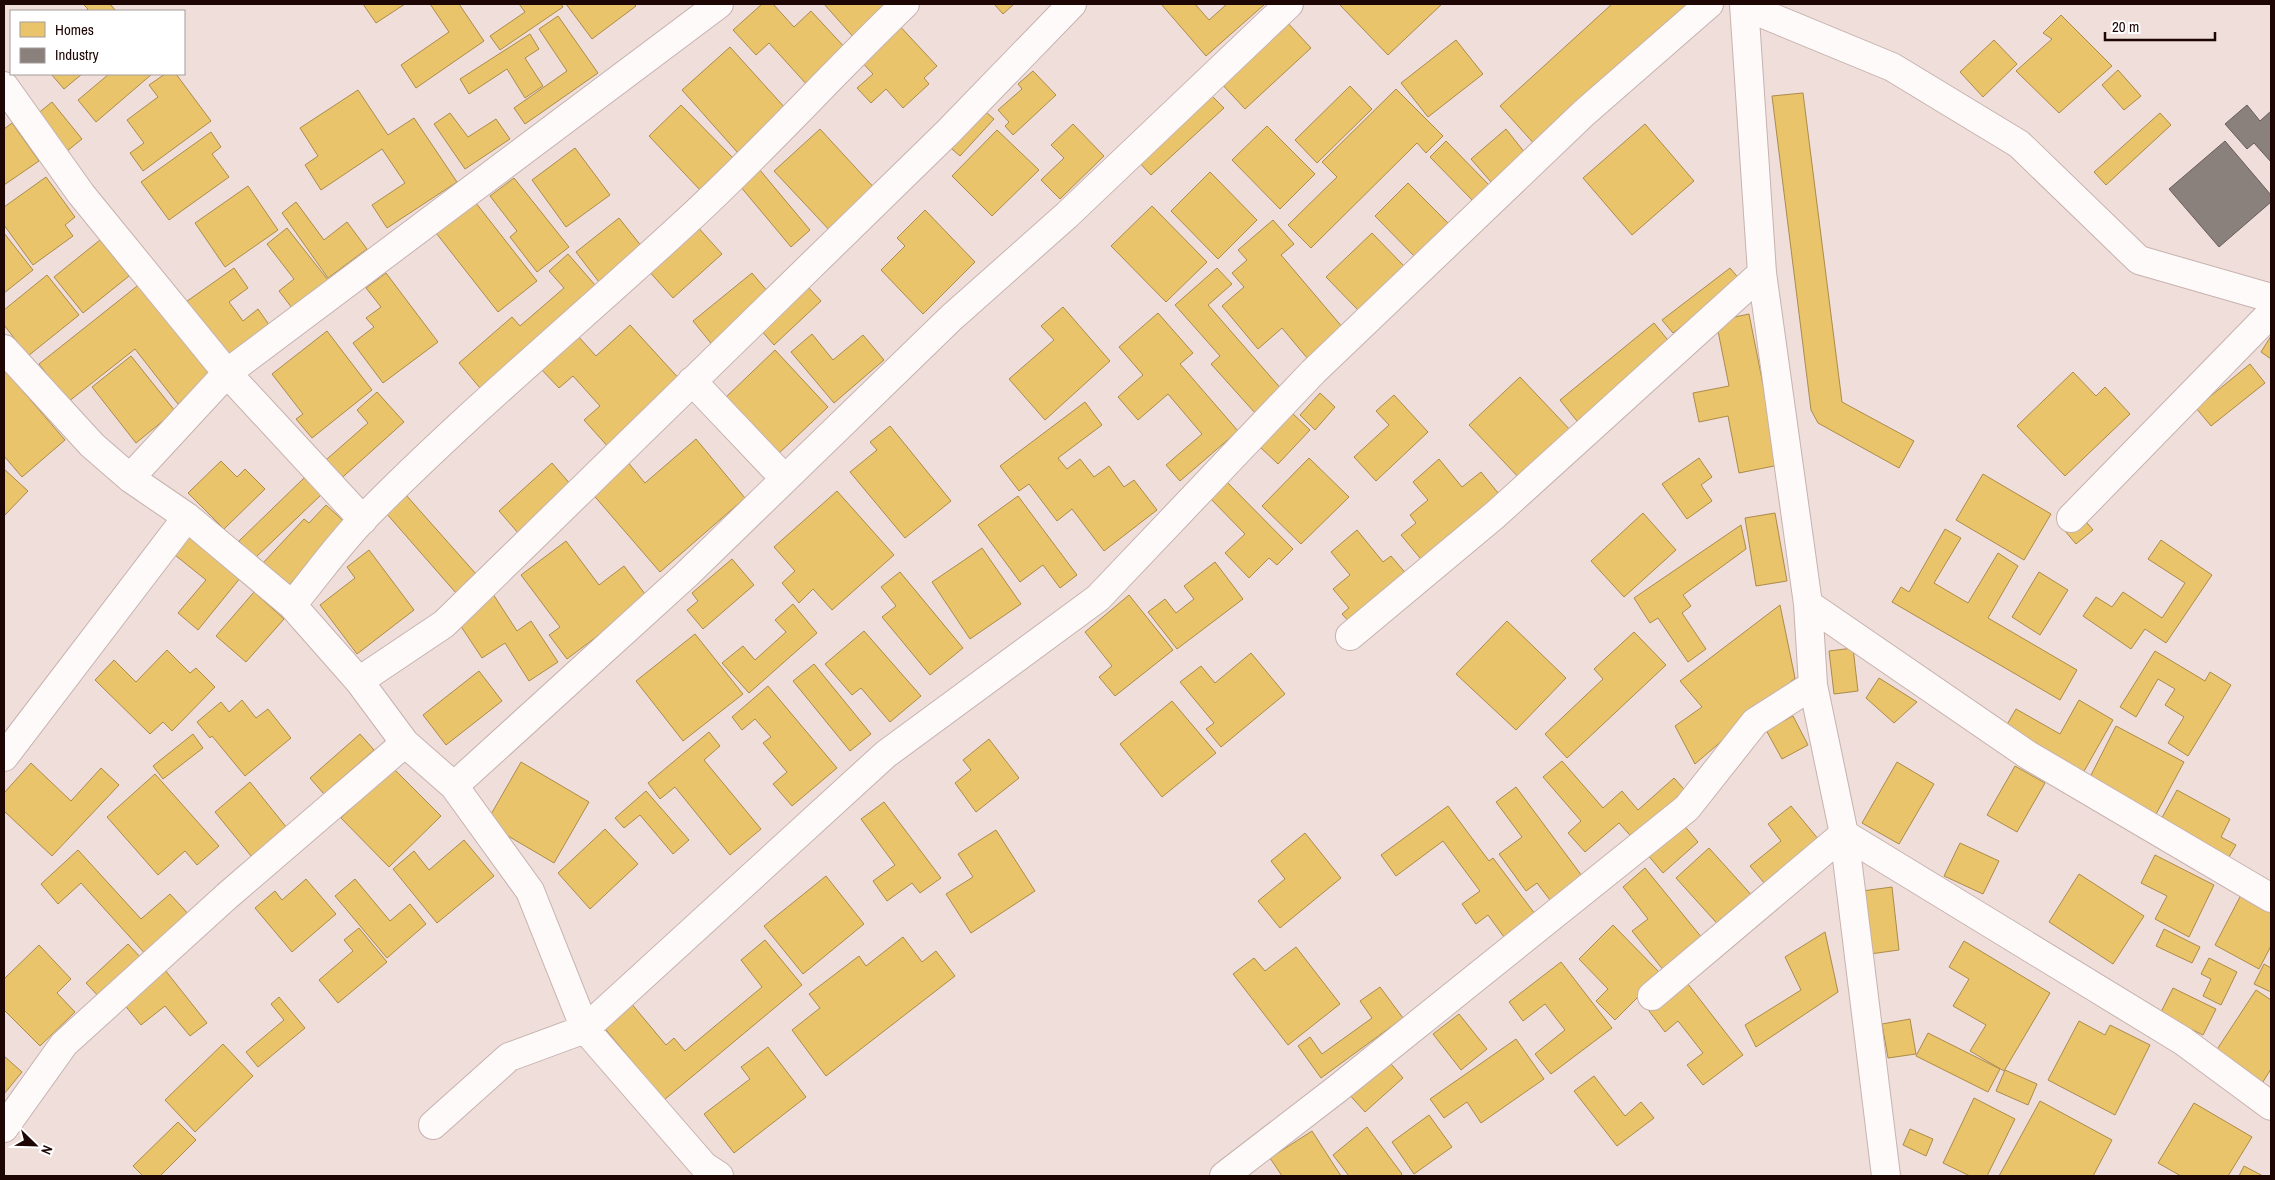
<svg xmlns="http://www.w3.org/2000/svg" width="2275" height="1180" viewBox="0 0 2275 1180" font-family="'Archivo Narrow',sans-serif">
	<rect width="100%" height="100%" fill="#efdeda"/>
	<path fill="#e9c46a" stroke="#ac8b4b" d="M83,4h27l6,7h-31l3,-2z
		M363,4h42l-29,19z
		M430,4h29l25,37 -68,47 -15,-23 48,-33z
		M519,4h42l2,3 -63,43 -10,-14 35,-24z
		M566,4h68l2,2 -44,33z
		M762,4h11l21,23 17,-16 37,40 -39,36 -40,-44 -13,12 -23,-25z
		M824,4h72l-40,36z
		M994,4h20l-11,10z
		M1161,4h34l14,16 18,-16h38l-59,52z
		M1339,4h103l-54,51z
		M1612,4h82l-157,143 -37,-41z
		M2061,15l51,51 -53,47 -43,-42 36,-32 -9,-6z
		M558,16l40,57 -73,51 -11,-16 53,-37 -28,-42z
		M1286,21l25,27 -66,61 -25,-27z
		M896,22l41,44 -13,12 5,6 -26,24 -17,-19 -15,14 -14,-15 16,-14 -15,-16z
		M530,34l9,15 -14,9 18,28 -18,12 -18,-29 -38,25 -9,-15z
		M1456,40l27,34 -55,43 -27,-34z
		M1994,40l23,24 -34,33 -23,-25z
		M730,47l56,62 -48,44 -56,-63z
		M2118,70l23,26 -17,14 -22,-25z
		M1033,71l23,24 -43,40 -8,-9 4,-4 -11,-12 24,-21 -4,-5z
		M51,74h31l-18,15z
		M109,74h43l-56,48 -18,-22z
		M165,74h11l35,47 -68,50 -13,-18 14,-10 -17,-23 31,-23 -9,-12z
		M1350,86l22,23 -55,54 -22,-23z
		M1396,89l47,47 -17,17 -9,-10 -106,105 -23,-23 49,-48 -15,-15z
		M358,90l30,45 26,-17 43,64 -70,46 -15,-23 33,-22 -23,-34 -61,41 -16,-25 13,-9 -18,-28z
		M1209,93l15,15 -73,67 -15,-16z
		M1803,93l39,309 72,39 -15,27 -81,-45 -7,-13 -39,-314z
		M52,102l30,37 -21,17 -30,-37z
		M681,105l53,54 -33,32 -52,-55z
		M979,106l15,13 -34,37 -15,-13z
		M450,113l18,24 28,-18 14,20 -45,30 -31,-45z
		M2160,113l11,12 -65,60 -12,-13z
		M12,123l27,38 -35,24v-56z
		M1073,124l31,32 -44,43 -19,-19 23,-22 -13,-13z
		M1645,124l49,57 -62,54 -49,-57z
		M1267,126l48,48 -35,35 -48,-49z
		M820,129l58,63 -45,42 -59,-63z
		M1506,129l19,24 -34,29 -20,-23z
		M997,130l42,40 -47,46 -40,-40z
		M211,132l10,15 -9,7 17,23 -60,43 -28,-38z
		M1446,141l43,44 -16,16 -43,-44z
		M575,148l35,47 -44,32 -34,-47z
		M754,163l56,67 -19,17 -56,-67z
		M1210,172l47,48 -39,39 -47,-48z
		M46,177l29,40 -10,8 8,11 -40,29 -29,-40v-18z
		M514,178l55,69 -32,25 -27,-35 7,-6 -27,-35z
		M1408,183l42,42 -33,34 -42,-43z
		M248,186l30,44 -53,37 -30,-44z
		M472,198l65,83 -39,31 -65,-83z
		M296,202l28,38 23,-18 20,27 -39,29 -46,-65z
		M1152,206l55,56 -41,40 -55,-56z
		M925,210l50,52 -52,52 -42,-44 24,-24 -8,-8z
		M619,218l27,34 -44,34 -26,-34z
		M1273,220l21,24 -13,11 62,73 -35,31 -26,-31 -24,21 -36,-43 22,-19 -12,-14 15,-13 -9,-10z
		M695,224l27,30 -49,44 -26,-29z
		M287,228l41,52 -36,28 -13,-17 15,-12 -27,-35z
		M4,233l29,37 -29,23z
		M1372,233l32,33 -46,44 -32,-33z
		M100,240l29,36 -46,37 -29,-36z
		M568,254l34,39 -117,101 -26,-31 53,-46 8,9 44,-38 -15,-17z
		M234,268l14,20 -19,14 14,19 15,-12 14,20 -48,33 -41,-58z
		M1217,268l15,16 -24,21 75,86 -27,23 -45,-50 9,-8 -45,-51z
		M1730,268l11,13 -68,52 -11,-13z
		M386,273l52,69 -55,41 -30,-40 21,-16 -8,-9 15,-11 -15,-19z
		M752,273l21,25 -59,49 -21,-26z
		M47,275l32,40 -51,41 -24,-31v-15z
		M141,283l73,92 -36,29 -43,-55 -67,53 -29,-38z
		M806,285l15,16 -47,44 -15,-17z
		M1063,307l47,54 -65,59 -36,-41 45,-39 -13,-14z
		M1158,313l35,40 -13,11 58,67 -58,50 -14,-16 36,-31 -34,-40 -30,26 -20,-23 25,-22 -24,-28z
		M1749,314l30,151 -40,8 -11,-57 -29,6 -6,-29 36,-7 -13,-65z
		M1654,323l17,21 -94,77 -17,-21z
		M630,325l53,58 -73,66 -26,-29 16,-14 -27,-30 -14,12 -19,-20 37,-33 19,21z
		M327,331l45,59 -60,48 -16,-19 7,-5 -31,-40z
		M812,334l21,26 30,-25 21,25 -50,43 -43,-51z
		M2271,336v23l-10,-7z
		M775,350l53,57 -51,48 -53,-56z
		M131,356l44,55 -39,32 -44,-56z
		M2250,364l15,19 -54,43 -15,-18z
		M4,369l61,71 -43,37 -18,-21z
		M2073,372l23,24 9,-9 25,27 -65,62 -48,-50z
		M1520,377l53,56 -51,48 -53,-56z
		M377,392l27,30 -69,62 -16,-18 49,-43 -11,-13z
		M1320,393l15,14 -20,23 -15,-15z
		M1394,395l34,37 -52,49 -22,-24 35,-32 -13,-14z
		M1085,402l17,23 -44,33 9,11 13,-10 14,18 15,-11 15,21 10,-7 23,30 -53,41 -32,-42 -15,12 -28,-37 -10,7 -19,-25z
		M1291,412l19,18 -32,34 -18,-17z
		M890,426l61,75 -46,37 -55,-66 27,-22 -7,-8z
		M696,439l49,59 -85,74 -70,-81 36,-31 19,23z
		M1309,458l40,39 -48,47 -39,-38z
		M1699,458l13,19 -11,8 11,16 -25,18 -25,-35z
		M1439,459l23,28 19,-15 22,27 -78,65 -24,-29 15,-12 -6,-8 18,-15 -15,-18z
		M221,461l16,16 8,-8 20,20 -41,40 -36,-36z
		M552,463l20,23 -53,48 -20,-23z
		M4,469l24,22 -23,24 -1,-1z
		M1983,474l68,40 -27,46 -68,-40z
		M1222,477l71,72 -16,16 -8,-7 -20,20 -24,-25 20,-19 -39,-40z
		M304,478l17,17 -66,63 -16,-17z
		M837,491l57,64 -62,55 -19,-21 -14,14 -17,-20 13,-12 -21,-24z
		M406,495l70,79 -20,19 -70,-80z
		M1018,496l59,79 -17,13 -17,-23 -23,17 -42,-57z
		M326,505l21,19 -59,62 -25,-23 41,-44 5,4z
		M1643,513l33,37 -52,47 -33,-36z
		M1775,513l12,68 -31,5 -11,-68z
		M2082,517l11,13 -17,14 -11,-13z
		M1741,525l5,24 -63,46 8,11 -9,7 24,36 -18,13 -30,-44 -8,5 -16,-25z
		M1945,529l16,9 -27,45 34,20 30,-50 20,13 -30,52 89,52 -17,30 -168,-98 9,-15 8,5z
		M1357,530l26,32 8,-6 17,20 -57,48 -9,-10 7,-6 -16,-19 17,-14 -19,-23z
		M187,531l54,46 -43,53 -20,-17 28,-33 -36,-29z
		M2161,540l51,35 -46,68 -21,-14 -14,20 -48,-33 13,-19 16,10 11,-15 39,26 23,-35 -37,-24z
		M566,541l33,44 25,-19 24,32 -81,61 -18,-24 11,-8 -39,-52z
		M982,548l39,56 -51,35 -38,-57z
		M369,550l45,60 -57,44 -37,-49 35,-27 -8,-11z
		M732,559l22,26 -51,44 -16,-19 11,-9 -6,-8z
		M1215,562l28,37 -66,50 -29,-37 17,-13 11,14 18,-14 -10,-13z
		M900,572l63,76 -33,27 -48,-58 14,-11 -15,-19z
		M2039,572l29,18 -28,45 -28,-18z
		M254,592l30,27 -38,43 -30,-26z
		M493,594l24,37 14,-10 27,41 -29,19 -24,-38 -23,15 -26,-39z
		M1129,595l44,55 -58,46 -16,-19 13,-11 -27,-34z
		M793,604l24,29 -68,60 -27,-30 21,-17 12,14 31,-28 -11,-12z
		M1780,605l15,73 -100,86 -20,-38 27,-19 -22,-26z
		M1507,621l59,57 -50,52 -60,-56z
		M864,631l57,65 -31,26 -29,-34 -9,7 -27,-31z
		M1634,632l32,33 -99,93 -22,-24 58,-55 -9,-10z
		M695,634l48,60 -60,47 -47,-60z
		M1853,648l5,43 -24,3 -5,-43z
		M167,650l23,23 6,-5 19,19 -43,44 -9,-9 -13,12 -55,-54 19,-20 22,22z
		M2155,651l50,30 5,-9 21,13 -43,71 -20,-13 16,-26 -19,-12 10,-16 -17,-10 -22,38 -16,-10z
		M1251,653l34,41 -64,53 -15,-18 8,-6 -34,-41 21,-16 14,17z
		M814,664l57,70 -21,17 -57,-70z
		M479,671l23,30 -56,44 -23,-30z
		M1879,678l38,24 -23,21 -28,-25z
		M768,686l69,82 -45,38 -19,-22 14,-12 -24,-29 8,-6 -16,-18 -13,11 -10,-13z
		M242,700l14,18 12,-9 23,29 -46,38 -33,-40 -2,2 -13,-16 24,-20 8,10z
		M2079,700l34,20 -30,53 -78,-45 11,-19 44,25z
		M1172,701l44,52 -54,44 -42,-53z
		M1793,716l15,29 -26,14 -16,-29z
		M2116,726l68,36 -30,56 -67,-35z
		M709,732l11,14 -16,14 57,69 -31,26 -55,-68 -15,12 -12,-16z
		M193,734l10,14 -40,31 -10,-13z
		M360,734l14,16 -50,44 -14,-16z
		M989,739l30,39 -43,34 -21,-29 16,-13 -8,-10z
		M1562,761l41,47 19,-17 16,19 36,-32 17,19 -54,46 -18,-20 -34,29 -17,-19 13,-12 -38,-44z
		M521,762l68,40 -35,61 -68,-40z
		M1897,762l37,22 -35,60 -37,-21z
		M31,763l40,38 30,-33 18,17 -67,71 -48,-45v-18z
		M2015,766l30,17 -28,49 -30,-17z
		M393,768l48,48 -52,51 -48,-49z
		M155,774l64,72 -22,19 -12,-14 -27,24 -51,-58z
		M250,782l41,51 -35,29 -41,-50z
		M1516,787l66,89 -32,24 -13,-17 -11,8 -27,-37 23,-17 -26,-35z
		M2177,790l53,29 -9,18 15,8 -10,17 -68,-37z
		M646,791l43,49 -16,14 -33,-39 -16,13 -9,-10z
		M884,802l57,76 -21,15 -8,-10 -25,18 -14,-20 22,-16 -34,-46z
		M1448,806l41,55 4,-3 42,56 -31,23 -16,-22 -12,9 -14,-20 18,-13 -37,-50 -47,35 -15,-21z
		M1791,806l28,34 -54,44 -15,-18 31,-25 -13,-17z
		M1682,823l16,19 -35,31 -16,-19z
		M605,829l33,35 -48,45 -32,-36z
		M996,830l39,61 -64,42 -25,-39 27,-17 -15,-23z
		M1305,833l36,45 -61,50 -22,-27 27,-22 -14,-18z
		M464,840l30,36 -57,47 -44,-54 21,-18 15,19z
		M1960,843l39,18 -16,33 -39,-18z
		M1709,848l46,51 -32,31 -47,-52z
		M78,850l63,69 29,-25 21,23 -43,40 -67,-74 -23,21 -17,-20z
		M2155,855l59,30 -25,52 -34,-18 12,-23 -26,-13z
		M1645,868l62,76 -39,32 -36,-45 16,-12 -25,-32z
		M2079,874l65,42 -31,48 -64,-42z
		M826,876l38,48 -61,50 -39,-48z
		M306,879l30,35 -44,38 -37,-44 20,-17 7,9z
		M355,879l35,42 20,-17 16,20 -39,34 -52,-62z
		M1892,887l7,63 -29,4 -8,-63z
		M2242,893l29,16v37l-12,23 -44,-24z
		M1613,925l48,49 -46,46 -19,-19 12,-12 -29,-30z
		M359,928l28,34 -49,41 -19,-23 34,-29 -9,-11z
		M2164,929l36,18 -8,16 -36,-17z
		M1825,932l13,60 -82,55 -11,-22 56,-35 -16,-33z
		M903,937l19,25 14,-11 19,25 -129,100 -34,-46 28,-22 -11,-14 50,-38 7,10z
		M765,940l37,45 -138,115 -62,-75 28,-23 36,43 8,-7 11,13 77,-64 -21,-27z
		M1964,941l86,52 -46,78 -34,-20 16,-26 -33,-19 16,-27 -20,-12z
		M128,944l15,16 -42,39 -15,-16z
		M39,945l32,34 -14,14 18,19 -35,34 -36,-36v-31z
		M1296,947l44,57 -52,41 -55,-71 21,-16 11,13z
		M2209,958l28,14 -16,33 -18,-9 8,-17 -10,-5z
		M1561,962l51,66 -61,46 -16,-20 30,-24 -20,-26 -22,17 -14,-19z
		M2264,964l7,4v24l-17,-8z
		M165,970l42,53 -17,13 -25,-30 -24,19 -18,-22z
		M1684,979l59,76 -40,30 -16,-20 16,-12 -25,-32 -13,11 -19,-25z
		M1380,987l23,31 -82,60 -23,-32 12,-9 12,17 50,-36 -12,-17z
		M2173,988l43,21 -13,26 -43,-21z
		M2256,990l15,10v69l-10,16 -47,-31z
		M279,997l26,31 -47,39 -12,-15 38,-32 -13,-16z
		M1459,1014l28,35 -26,21 -28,-36z
		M1910,1019l6,35 -28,4 -6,-34z
		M2079,1021l26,14 5,-10 40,20 -35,70 -67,-35z
		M1928,1033l72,36 -12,23 -72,-36z
		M1516,1039l28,40 -63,44 -14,-21 -23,16 -14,-19z
		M223,1044l30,32 -58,56 -30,-32z
		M768,1047l38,50 -72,56 -30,-39 46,-35 -9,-12z
		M4,1056l18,16 -18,22z
		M1386,1058l17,20 -38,34 -18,-20z
		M2005,1070l32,14 -9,21 -32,-14z
		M1594,1076l31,40 16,-14 13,16 -37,28 -43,-55z
		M1974,1098l41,21 -28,57h-17l-27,-13z
		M2040,1101l72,39 -19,36h-94z
		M2194,1103l58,34 -24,39h-47l-23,-13z
		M1429,1115l23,32 -38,27 -22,-32z
		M178,1122l18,18 -36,36h-17l-10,-10z
		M1367,1127l35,47 -2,2h-51l-16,-21z
		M1910,1129l23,10 -7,17 -23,-11z
		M1312,1131l29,45h-59l-12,-18z
		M2244,1166l19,10h-24z"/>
	<path fill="#8a817c" stroke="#6a5c58" d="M2247,105l13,16 11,-10v51l-17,-19 -7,6 -22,-25z
		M2225,141l46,54v7l-52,45 -50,-58z"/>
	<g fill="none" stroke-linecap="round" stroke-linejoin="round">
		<defs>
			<path id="street" d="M1744,4l18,269 46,331 5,81 31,149 42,342
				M1744,6l148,61 127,77 120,116 132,38
				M4,86l77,108 146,179 136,147
				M4,349l88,96 38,33 57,39 105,88 67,76 46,62 49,43 76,105 55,138 119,137 15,10
				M692,381l93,98
				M130,478l97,-105 492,-369
				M2071,518l200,-205
				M1808,604l220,151 243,143
				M292,605c24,-29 46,-60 72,-87 102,-104 216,-198 324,-298 75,-69 143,-145 217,-216
				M1350,636l145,-121 267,-242
				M359,681l85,-57 504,-492 124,-128
				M4,757l183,-240
				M454,786l232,-211 265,-257 116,-103 222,-211
				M1652,996l192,-162 339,207 88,65
				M433,1125l76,-68 76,-28 301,-275 212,-156 215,-226 271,-259 125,-109
				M4,1128l60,-84 163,-148 178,-153
				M1224,1176l113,-87 350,-281 68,-86 58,-37"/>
		</defs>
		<use href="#street" stroke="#c7b2ae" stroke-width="30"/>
		<use href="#street" stroke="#fdfaf9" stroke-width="28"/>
	</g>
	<rect width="2275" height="1180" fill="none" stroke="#1e0604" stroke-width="10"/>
	<rect x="10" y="10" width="175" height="65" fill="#ffffff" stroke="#a59b9b"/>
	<rect x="20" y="22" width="25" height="15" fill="#e9c46a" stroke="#a59b9b"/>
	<text x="55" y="35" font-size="15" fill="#1e0604">Homes</text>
	<rect x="20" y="48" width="25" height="15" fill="#8a817c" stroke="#a59b9b"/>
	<text x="55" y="60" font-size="15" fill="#1e0604">Industry</text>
	<g transform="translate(35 1145) rotate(113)" stroke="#ffffff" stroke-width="4" paint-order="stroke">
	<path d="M0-4L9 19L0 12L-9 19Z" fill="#1e0604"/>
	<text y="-8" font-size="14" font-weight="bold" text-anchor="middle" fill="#1e0604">N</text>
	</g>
	<path d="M2105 32v8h110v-8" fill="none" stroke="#1e0604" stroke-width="2.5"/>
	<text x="2112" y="32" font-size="15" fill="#1e0604" stroke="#ffffff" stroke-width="4" paint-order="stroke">20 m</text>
</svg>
